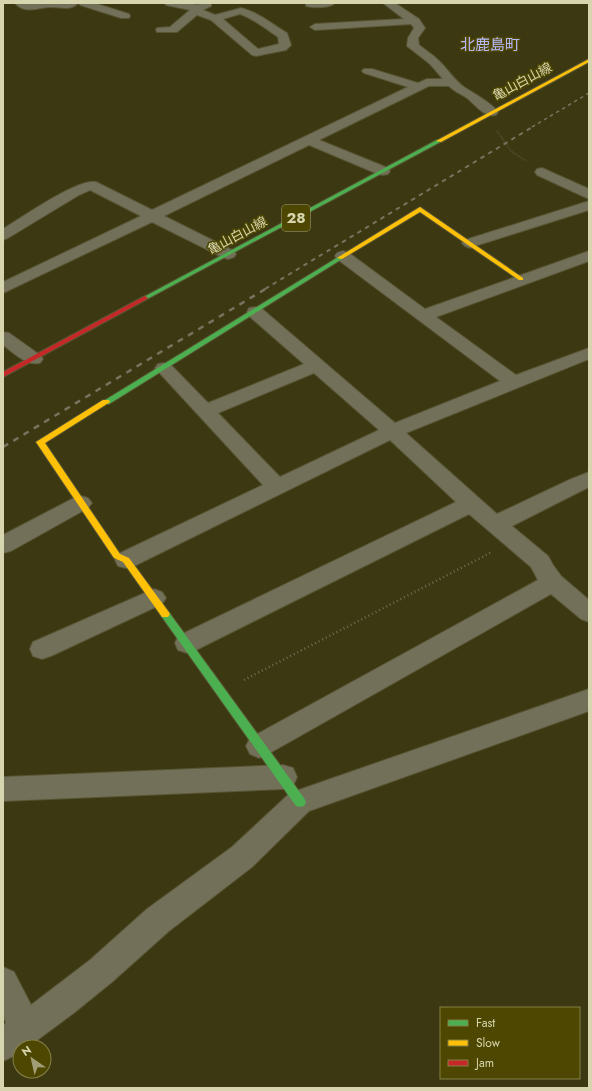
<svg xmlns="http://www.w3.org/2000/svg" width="592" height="1091" viewBox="0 0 592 1091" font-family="Jost,'Noto Sans JP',sans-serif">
	<rect width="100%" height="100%" fill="#3c3812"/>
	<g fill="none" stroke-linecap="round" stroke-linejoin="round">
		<defs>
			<path id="street" d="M15,3h63c-7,8 -18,4 -27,4 -12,0 -26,8 -36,-4z
				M79,3h15l35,11 1,2 -1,2h-8l-41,-13z
				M165,3h22l11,2 3,-2h10v3l-8,4 12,5 26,-7c17,4 31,16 46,25l4,12 -5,5 -30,6 -4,-1 -41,-35 -14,-5 -20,17h-20l-1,-2 1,-2 13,-1 20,-17 -24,-5zM240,14c14,5 26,15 38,23l1,7 -21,5 -35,-30z
				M306,3h29c-5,5 -21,5 -29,3z
				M383,3h12l24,16 6,9 -7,10 1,7c6,5 13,9 19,15 9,8 16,20 26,27 9,6 28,16 34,25l-2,3c-12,3 -20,-10 -29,-17 -6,-4 -12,-6 -18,-12h-20l-110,54 69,28 2,3 -2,3 -5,1 -5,-1 -69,-29 -145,71 70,35 2,3 -2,3 -6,2 -6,-2 -70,-35 -149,71v-11l138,-66 -51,-26 -11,5 -71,43 -5,2v-11c18,-11 75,-51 93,-47l56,28 256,-123 -44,-14 -2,-2 2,-2h8l46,14 9,-4h16l-13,-15 -23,-18 1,-8 6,-10 -3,-4 -96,6 -5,-3 5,-3 89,-5z
				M542,168l47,21v10l-52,-24 -2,-3 2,-3z
				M589,201v9l-114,36 -5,2 -5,-2 -3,-3 3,-3z
				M343,251l6,2 76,56 164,-58v10l-153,56 80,58 73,-27v11l-183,74 91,81 72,-34 20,-8v15l-77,39 36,30 5,9 8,11 28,24v22l-8,-3 -30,-25 -283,160 -9,4 -9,-4 -4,-8 4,-8 288,-158 -7,-13 -62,-53 -273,136 -9,3 -9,-3 -3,-7 3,-7 278,-134 -66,-62 -256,126 -8,2 -8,-2 -3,-6 3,-6 145,-69 -108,-117 3,-4 6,-1 6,1 38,39 96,-39 -55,-48 -2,-4 2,-4 6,-1 6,1 134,115 105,-42 -163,-122 -2,-3 2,-3zM314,373l65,57 -99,47 -62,-64z
				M3,332l6,1 31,22 3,4 -3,4c-14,3 -26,-10 -37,-18z
				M81,496l7,2 4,5 -4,5 -77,43 -8,2v-18l71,-37z
				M154,589l8,3 4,6 -4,6 -111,52 -9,3 -9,-3 -3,-7 3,-7z
				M589,689v22l-280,100 -57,56 -83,64 -57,51 -37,30 -47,35h-8v6l-17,8v-36l3,-2 -3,-7v-49l11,5 17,33 59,-45 57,-51 85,-62 58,-54z
				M283,765l10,3 4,9 -4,9 -10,3 -280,12v-24z"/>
			<path id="fast" d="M437,140l5,1 -295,158h-4l-1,-1z
				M340,256l3,2 -1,1 -233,145h-6l-1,-2z
				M165,610l3,1 136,187 2,4 -2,4 -4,1 -4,-1 -134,-189 -2,-3 2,-3z"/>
			<path id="slow" d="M589,59v3l-148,80 -5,-1z
				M420,207l103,71v2h-4l-99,-68 -78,47 -5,-1z
				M103,400h6l1,2 -65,41 75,111 9,4 39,53 2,3 -2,3h-6l-39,-55 -9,-4 -78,-116z"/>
			<path id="jam" d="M145,296l3,2 -1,1 -144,78v-5z"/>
		</defs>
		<use href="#street" stroke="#585534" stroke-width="2"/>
		<use href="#fast" stroke="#585534" stroke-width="2"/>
		<use href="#slow" stroke="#585534" stroke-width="2"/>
		<use href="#jam" stroke="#585534" stroke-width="2"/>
		<path stroke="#706e56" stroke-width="1.5" stroke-dasharray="0.5 1.5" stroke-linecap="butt" d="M497,131l14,20 15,10"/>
		<path stroke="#706e56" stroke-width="2.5" stroke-dasharray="1 3" stroke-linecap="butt" d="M244,680l248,-128"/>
		<use href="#street" fill="#727059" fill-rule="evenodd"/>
		<use href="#fast" fill="#4caf50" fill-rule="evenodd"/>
		<use href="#slow" fill="#ffc107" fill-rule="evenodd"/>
		<use href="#jam" fill="#c62828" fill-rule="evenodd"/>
		<path stroke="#76745f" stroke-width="1.5" stroke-dasharray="3.5 3.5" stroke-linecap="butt" d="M532,127l57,-34"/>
		<path stroke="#76745f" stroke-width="2" stroke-dasharray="4.5 4.5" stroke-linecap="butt" d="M265,289l269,-163"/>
		<path stroke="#76745f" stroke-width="2.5" stroke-dasharray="6 6" stroke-linecap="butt" d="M3,447l264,-159"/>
	</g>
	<g text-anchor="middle" stroke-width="3" stroke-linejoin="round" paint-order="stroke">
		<g font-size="13" fill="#d7d5ae" stroke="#4d4701">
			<text transform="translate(522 81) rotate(-28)" y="5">亀山白山線</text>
			<text transform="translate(237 235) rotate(-28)" y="5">亀山白山線</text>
		</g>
		<g font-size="15" fill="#b8b8ff" stroke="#4d4701">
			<text x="490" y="50">北鹿島町</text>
		</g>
		<rect fill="#4d4701" stroke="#aeaa7a" stroke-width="1" x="282" y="205" width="28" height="26" rx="3"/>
		<g font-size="15" font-weight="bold" fill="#d7d5ae">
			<text x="296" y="223">28</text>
		</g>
	</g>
	<rect width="592" height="1091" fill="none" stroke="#d7d5ae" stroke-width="8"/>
	<rect x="440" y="1007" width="140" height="72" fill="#4d4701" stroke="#848046"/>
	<rect x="448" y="1020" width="20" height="6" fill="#4caf50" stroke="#848046"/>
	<text x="476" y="1027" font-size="12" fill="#d7d5ae">Fast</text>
	<rect x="448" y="1040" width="20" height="6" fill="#ffc107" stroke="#848046"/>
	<text x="476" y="1047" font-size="12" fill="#d7d5ae">Slow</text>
	<rect x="448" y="1060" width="20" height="6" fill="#c62828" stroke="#848046"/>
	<text x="476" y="1067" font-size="12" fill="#d7d5ae">Jam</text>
	<g transform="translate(32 1059) rotate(326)"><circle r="19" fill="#4d4701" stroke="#848046"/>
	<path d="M0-3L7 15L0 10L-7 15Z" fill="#a19e77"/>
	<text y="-6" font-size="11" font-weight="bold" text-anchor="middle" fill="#d7d5ae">N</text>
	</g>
</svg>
